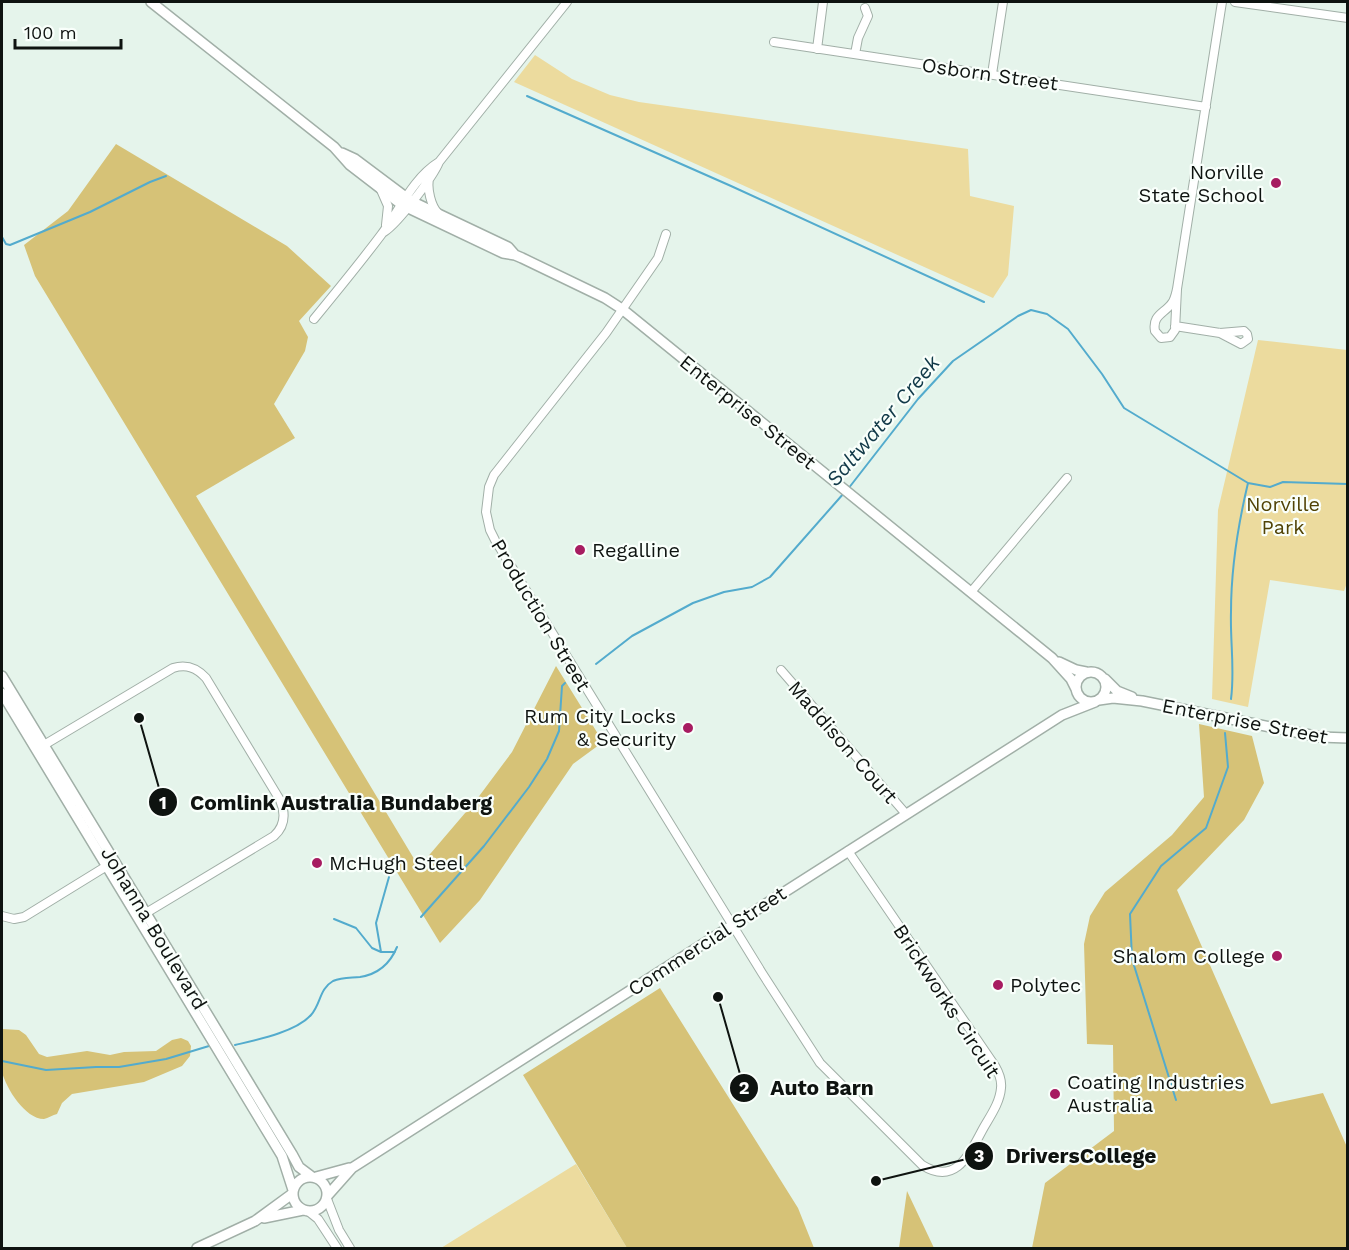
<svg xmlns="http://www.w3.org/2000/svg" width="1349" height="1250" viewBox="0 0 1349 1250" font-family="'Work Sans',sans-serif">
	<rect width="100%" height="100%" fill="#e5f4eb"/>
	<path fill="#ecdb9e" d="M535,55l37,24 38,16 29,7 329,47 2,47 44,10 -6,69 -15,23 -479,-216z
		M1258,340l89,10 1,230 -4,11 -74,-11 -22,127 -36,-8 6,-189z
		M576,1164l51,84h-186z"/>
	<path fill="#d6c277" d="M116,144l171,102 44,40 -32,35 9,16 -3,14 -31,53 21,34 -99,58 223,371 58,-68 35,-47 44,-86 47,76 -30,22 -93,136 -40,43 -405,-667 -11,-31 44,-34z
		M1199,724l53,12 12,47 -20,37 -67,70 94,214 52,-11 24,54v101h-315l13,-65 69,-52 -1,-86 -26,-1 -3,-100 6,-28 15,-24 67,-57 32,-38z
		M660,988l138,220 16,40h-187l-104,-173z
		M2,1029l17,1 7,5 13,19 8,3 40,-6 23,4 14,-3 32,-1 16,-11 9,-2 7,3 3,5 -1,10 -8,10 -38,16 -72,12 -10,9 -5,11c-4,1 -9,4 -13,5 -19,0 -38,-31 -42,-47 -2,-13 -1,-29 0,-43z
		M907,1191l27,57h-35z"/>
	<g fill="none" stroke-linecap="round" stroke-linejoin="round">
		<path stroke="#53abcd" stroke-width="2" d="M527,96l204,90 253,116
			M2,237l4,7 4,1 80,-33 60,-30 16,-6
			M848,489l70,-90 35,-38 65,-45 13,-6 16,4 21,15 34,45 22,34 124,75 22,4 13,-5 65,2
			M596,664l36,-28 61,-33 31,-11 28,-5 18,-10 74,-84
			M1231,699c4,-29 -1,-58 0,-87 0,-44 7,-87 17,-129
			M389,877l-13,46 5,29h14
			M421,917l63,-71 45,-59 18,-28 12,-28 3,-45 3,-3
			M334,919l22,9 16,20 9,4
			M235,1045c21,-5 61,-13 76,-30 10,-11 8,-26 22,-34 9,-4 18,-3 27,-4 19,-3 30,-13 37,-30
			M2,1061l44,9 50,-3h23l47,-8 43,-13
			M1176,1100l-44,-141 -2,-45 31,-48 45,-38 22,-61 -3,-34"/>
		<defs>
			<path id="minor" d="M1235,2l113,16
				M774,42l432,65
				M817,49l6,-47
				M855,54l3,-16 10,-22 -3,-8
				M992,74l11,-72
				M429,179c-2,10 2,27 9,34
				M381,190l7,16 -2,19
				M384,232c14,-9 49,-55 55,-70l128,-160
				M666,234l-8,24 -52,75 -112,142 -5,12 -3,25 4,18 5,10 267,433 58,90 102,102c35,22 48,-13 62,-38 7,-12 16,-25 17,-39 1,-8 -2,-15 -6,-22l-147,-215
				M1177,289l-2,41 -5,7 -9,1 -6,-7c-3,-16 9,-17 17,-28 3,-4 4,-10 5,-14l45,-287
				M314,319c23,-28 46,-56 67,-84 18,-24 32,-57 58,-73
				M1175,326l45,7 24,-2 3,3 1,5 -7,5 -21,-11
				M971,592l96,-114
				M781,670l125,144
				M39,748l134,-80c13,-4 23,-1 33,10l74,122c6,14 5,26 -6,36l-133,80
				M2,916l12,3 10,-2 86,-53
				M327,1199l12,31 11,18
				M308,1211l10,8 19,29"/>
			<path id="tertiary" d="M151,2l183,145 16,18 52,40 101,48 12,2 7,3 83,40 17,11 430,349 19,21 5,10
				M342,153l13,6 56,42 97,46 7,8
				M1059,662l17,8 10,2
				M1076 687a15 15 0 1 1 30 0a15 15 0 1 1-30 0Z
				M2,676l290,478 7,13 12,9
				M1105,679l12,12 15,6
				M2,693l280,463 11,34
				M1099,700l14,-2 29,3 178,36 28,1
				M293 1194a17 17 0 1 1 34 0a17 17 0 1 1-34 0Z
				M316,1177l33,-9
				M328,1195l24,-27 710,-453 33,-13
				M264,1218l39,-8
				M197,1248l58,-27 37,-27"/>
		</defs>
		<use href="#minor" stroke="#a1afa7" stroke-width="10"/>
		<use href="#tertiary" stroke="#a1afa7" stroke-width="12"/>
		<use href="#minor" stroke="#fff" stroke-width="8"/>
		<use href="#tertiary" stroke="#fff" stroke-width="9"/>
	</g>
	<g fill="#a71c61" stroke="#f9fffb" stroke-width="2">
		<circle cx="1276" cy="183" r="6"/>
		<circle cx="580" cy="550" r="6"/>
		<circle cx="688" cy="728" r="6"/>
		<circle cx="317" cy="863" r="6"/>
		<circle cx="1277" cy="956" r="6"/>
		<circle cx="998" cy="985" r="6"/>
		<circle cx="1055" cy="1094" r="6"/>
	</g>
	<g text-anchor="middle" stroke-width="4.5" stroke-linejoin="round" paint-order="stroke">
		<g font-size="20" fill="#0e1310" stroke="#f9fffb">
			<text transform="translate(990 74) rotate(8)" y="7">Osborn Street</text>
			<text transform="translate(748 412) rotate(39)" y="7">Enterprise Street</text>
			<text transform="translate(541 615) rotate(59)" y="7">Production Street</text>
			<text transform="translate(1245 721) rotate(11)" y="7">Enterprise Street</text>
			<text transform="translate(843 742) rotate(49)" y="7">Maddison Court</text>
			<text transform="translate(154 928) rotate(59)" y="7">Johanna Boulevard</text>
			<text transform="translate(707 941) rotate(-33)" y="7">Commercial Street</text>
			<text transform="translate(947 1001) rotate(57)" y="7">Brickworks Circuit</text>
		</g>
		<g font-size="20" fill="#0e1310" stroke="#f9fffb" text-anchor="start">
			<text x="1264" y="179" text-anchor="end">Norville<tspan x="1264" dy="23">State School</tspan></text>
			<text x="592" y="557">Regalline</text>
			<text x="676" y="723" text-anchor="end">Rum City Locks<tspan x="676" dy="23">&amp; Security</tspan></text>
			<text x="329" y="870">McHugh Steel</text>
			<text x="1265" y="963" text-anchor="end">Shalom College</text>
			<text x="1010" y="992">Polytec</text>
			<text x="1067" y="1089">Coating Industries<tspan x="1067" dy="23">Australia</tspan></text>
		</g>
		<g font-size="20" fill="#514305" stroke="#f9fffb">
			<text x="1283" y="511">Norville<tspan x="1283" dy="23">Park</tspan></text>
		</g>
		<g font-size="21" font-style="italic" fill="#113948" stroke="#f9fffb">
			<text transform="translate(883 421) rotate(-50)" y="7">Saltwater Creek</text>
		</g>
	</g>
	<path fill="none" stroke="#0e1310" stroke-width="2" d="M139 718L163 802M718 997L744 1088M876 1181L979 1156"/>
	<g fill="#0e1310" stroke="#f9fffb" stroke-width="2">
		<circle cx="139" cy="718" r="6"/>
		<circle cx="718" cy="997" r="6"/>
		<circle cx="876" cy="1181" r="6"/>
		<circle cx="163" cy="802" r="15"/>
		<circle cx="744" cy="1088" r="15"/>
		<circle cx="979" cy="1156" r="15"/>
	</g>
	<g font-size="18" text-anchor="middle" font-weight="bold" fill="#fff">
		<text x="163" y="809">1</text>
		<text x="744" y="1094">2</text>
		<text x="979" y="1162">3</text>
	</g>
	<g font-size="21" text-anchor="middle" font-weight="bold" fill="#0e1310" stroke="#f9fffb" stroke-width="4.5" stroke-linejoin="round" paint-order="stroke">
		<text x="341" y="810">Comlink Australia Bundaberg</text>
		<text x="822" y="1095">Auto Barn</text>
		<text x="1081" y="1163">DriversCollege</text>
	</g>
	<rect width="1349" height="1250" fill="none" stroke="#0e1310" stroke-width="6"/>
	<path d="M15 39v9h106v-9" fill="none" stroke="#0e1310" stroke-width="3"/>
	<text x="24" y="39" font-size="18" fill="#0e1310" stroke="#f9fffb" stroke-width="4.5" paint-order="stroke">100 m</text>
</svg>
